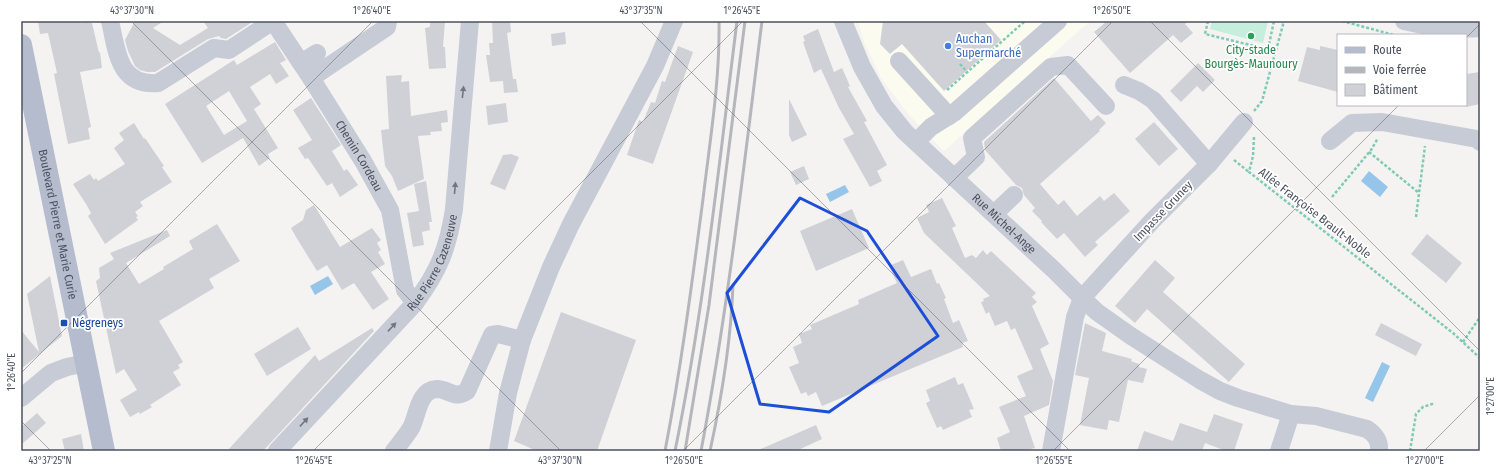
<svg xmlns="http://www.w3.org/2000/svg" width="1501" height="472" viewBox="0 0 1501 472" font-family="'Fira Sans Condensed',sans-serif">
	<rect width="100%" height="100%" fill="#f4f3f2"/>
	<path fill="#fcfbef" d="M858,21h232l-146,130 -34,-35 -29,-38 -17,-36z"/>
	<path fill="#c5eedd" d="M1212,21h56l-5,22 -53,-14z"/>
	<path fill="#95c5e8" d="M1369,171l19,16 -8,10 -19,-16z
		M845,185l4,7 -19,10 -4,-8z
		M328,276l5,8 -18,11 -5,-9z
		M1382,362l8,4 -17,36 -8,-4z"/>
	<path fill="#d0d1d6" fill-rule="evenodd" d="M38,21h41l1,2 9,-2 1,2h2l7,30 1,-1 2,16 -22,4 11,55 -3,1 2,11 -22,5 -14,-70 3,-1 -9,-40 -8,1z
		M135,21h29l-11,7 27,17 28,-17 -5,-7h51l-28,18 -5,-1 -2,-2 -11,3 -53,33h-8l-7,-2 -5,-4 -7,-15 -3,-11z
		M430,21h15l-2,26h2l1,21 -17,1 -4,-41 5,-1z
		M492,21h18l1,11 -4,1 6,46h3l2,13 -14,1 -1,-12 -13,1 -4,-27h4l-1,-12h4z
		M883,21h101l17,19 -57,51 -42,-47 -12,10 -10,-10z
		M1107,21h82l-4,3 8,9 -12,10 -8,-8 -43,38 -36,-41z
		M818,29l16,43 8,-4 8,18 -2,1 19,34 -3,1 23,43 -10,6 5,10 -12,6 -27,-48 11,-5 -15,-26 -18,-39 -7,4 -11,-31 2,-1 -2,-5z
		M565,32l1,12 -14,2 -1,-12z
		M275,42l11,18 -6,3 9,13 -13,8 -6,-10 -20,13 11,17 -7,5 24,39 -10,6 2,4 -11,8 -16,-28 -41,25 -37,-59 69,-44 3,5zM229,91l18,30 -23,14 -18,-29z
		M678,46l15,6 -40,112 -26,-9 12,-35 4,2 8,-20 4,1 7,-22 3,1z
		M1320,46l18,4v42l-40,-11 9,-34 13,3z
		M1198,63l17,17 -12,12 -6,-6 -16,16 -11,-11z
		M1480,72v32l-14,3v-33z
		M402,75l-1,7 8,-1 2,35 36,-6 1,12 -7,1 1,8 -12,1 1,3 -13,1 6,43 -26,12 -6,-15 -7,-10 -4,-36 8,-1 -3,-53z
		M1054,78l37,43 7,-6 8,8 -7,7 1,1 -60,53 18,21 6,-5 13,16 23,-20 4,5 10,-8 16,18 -35,31 3,3 -13,12 -21,-24 -7,6 -16,-17 1,-1 -10,-10 3,-3 -11,-13 -2,-7 -6,-3 -31,-35 -1,-8z
		M311,98l30,47 -9,6 12,20 3,-2 11,16 -18,12 -8,-14 -5,3 -19,-28 -3,1 -7,-11 14,-8 -19,-30z
		M789,99l18,36 -15,7 -3,-7z
		M506,103l2,19 -20,3 -2,-19z
		M1154,122l24,27 -19,17 -24,-27z
		M134,123l10,16 1,-1 19,28 -2,1 10,15 -32,20 3,4 -8,6 3,4 -2,1 2,3 -33,24 -17,-28 3,-3 -5,-9 -13,-20 17,-10 4,6 2,-2 2,3 27,-17 -11,-16 10,-8 -5,-7z
		M511,154l8,3 -14,33 -15,-6 13,-29z
		M804,166l5,13 -13,6 -6,-13z
		M426,181l6,41h-3l1,8 -8,2 2,13 -11,2 -6,-34 12,-2 -5,-27z
		M942,198l14,28 -4,2 13,30 7,-3 4,3 7,-8 4,5 4,-4 45,42 -4,4 5,5 -5,4 17,38 -9,5 13,32 -4,24 -25,11 11,32 -11,3h-23l-4,-13 13,-6 -11,-25 27,-11 -9,-20 16,-7 -18,-41 -4,2 -4,-9 -12,5 -6,-14 -3,2 -5,-12 3,-1 -1,-2 7,-3 -66,-63 -7,-15 12,-6 -3,-7z
		M314,205l26,42 32,-19 9,12 -4,3 4,7 -3,2 7,12 -14,8 18,27 -16,11 -19,-27 -12,7 -15,-25 -10,6 -21,-34 -5,-9 12,-8 3,-10z
		M852,209l17,39 -53,23 -16,-40z
		M217,224l23,37 -31,18 5,9 -55,33 24,41 -5,3 2,3 -7,4 8,13 -31,20 2,2 -12,7 -1,-2 -9,5 -10,-17 17,-10 -13,-21 -8,5 -20,-93 4,-3 -1,-10 15,-9 -4,-6 57,-23 3,6 -44,27 13,21 25,-15 -1,-2 30,-18 -4,-8z
		M1427,234l35,29 -16,20 -35,-29z
		M903,260l8,17 20,-8 6,15 2,-1 7,15 -2,1 9,24 6,-3 9,21 -6,2 1,4 -141,59 -6,-14 -8,4 -2,-4 -5,2 -12,-27 10,-4 -6,-16 9,-4 -3,-9 13,-5 -2,-4 49,-21 -1,-4 39,-17 -8,-17z
		M1155,260l20,18 -12,14 82,72 -16,18 -82,-73 -12,14 -20,-17z
		M50,276l12,60 -41,33v-39l18,22 -12,-58z
		M561,312l75,28 -39,111h-60l-23,-10z
		M1085,323l21,10 -4,18 30,8 -1,2 8,3v3l8,2 -4,14 -15,-3 -9,42 -10,-2 -2,10 -27,-5 9,-47 -14,-3z
		M1381,323l41,21 -6,12 -41,-21z
		M298,327l13,22 -44,27 -13,-22z
		M372,328l2,3 -111,120h-36l88,-96 4,6z
		M955,377l3,8 5,-2 11,26 -5,1 3,7 -29,13 -2,-4 -4,2 -11,-25 4,-2 -4,-11z
		M37,413l9,10 -25,22v-18z
		M1214,414l29,10 -9,27h-8l-21,-8 -3,8h-65l7,-20 29,10 7,-18 27,9z
		M816,425l6,14 -26,12h-40z
		M81,434l3,17h-19l-3,-12z"/>
	<g fill="none" stroke-linecap="round" stroke-linejoin="round">
		<path stroke="#7fcab5" stroke-width="2.5" stroke-dasharray="3 2" stroke-linecap="butt" d="M1208,21l-3,13 70,17
			M1342,21l52,14
			M1268,49l6,-28
			M960,64l8,9
			M947,90l78,-69
			M1254,111l8,-10 22,-80
			M1254,137l-1,19 -4,16 204,161 27,25
			M1369,152l50,41
			M1234,160l15,12
			M1332,197l39,-47 7,-12
			M1416,217l9,-71
			M1463,342l17,-25
			M1410,451l6,-37 7,-7 12,-4"/>
		<g stroke="#c7cbd5" stroke-width="18">
			<path d="M110,21c7,30 8,65 48,62l56,-35 15,2 44,-29"/>
			<path id="s1" d="M273,21l38,57 52,83 27,49 15,80 10,13"/>
			<path id="s2" d="M843,21l19,46 22,39 21,26 150,139 27,27 -7,19 -24,134"/>
			<path d="M1404,21c24,6 52,9 76,7"/>
			<path d="M899,61l50,55"/>
			<path d="M301,63l16,-10"/>
			<path d="M311,78l76,-51 1,-6"/>
			<path d="M1124,85l15,6 14,9 56,64"/>
			<path d="M1244,122l-35,42 -57,57 -70,77 15,14 34,24 69,44 20,11 18,7 53,16 25,2 51,13c9,6 13,12 12,22"/>
			<path d="M1330,141l22,-18 30,-1 95,17 3,3"/>
			<path d="M916,142l15,-15 24,-15 103,-91"/>
			<path d="M954,178l22,-21 -4,-19 79,-71 17,-2 38,41"/>
			<path d="M994,214l20,-19"/>
			<path d="M21,398l30,-25 16,-6 19,-4"/>
			<path id="s3" d="M277,451l138,-148c24,-32 33,-55 39,-94l16,-188"/>
			<path d="M394,451c6,-8 12,-15 17,-23 7,-13 7,-38 26,-39 12,0 17,11 30,2l25,-56 6,-1 24,6 29,-73 20,-43 84,-158 19,-45"/>
			<path d="M498,451l10,-58 14,-53"/>
			<path d="M1279,451l12,-37"/>
		</g>
		<path stroke="#b4bcce" stroke-width="22" id="s4" d="M21,45l83,406"/>
		<path stroke="#b5b6bc" stroke-width="3" d="M665,451c16,-83 27,-168 38,-252 7,-59 17,-118 16,-178
			M675,451c29,-142 44,-286 62,-430
			M685,451l24,-146 36,-284
			M701,451c27,-142 43,-286 61,-430
			M710,451c12,-55 21,-110 23,-166"/>
	</g>
	<defs><path id="oneway-solid" d="M-6-.8H1V-3.2L6.5 0L1 3.2V.8H-6Z"/></defs>
	<g fill="#707682">
		<use href="#oneway-solid" transform="translate(463 92) rotate(-84)"/>
		<use href="#oneway-solid" transform="translate(455 188) rotate(-85)"/>
		<use href="#oneway-solid" transform="translate(392 327) rotate(-47)"/>
		<use href="#oneway-solid" transform="translate(304 422) rotate(-47)"/>
	</g>
	<path fill="none" stroke="#1d4ed8" stroke-width="3" stroke-linejoin="round" d="M800,198l67,33 71,105 -109,76 -69,-8 -33,-111z"/>
	<path fill="none" stroke="#4b515f" stroke-width="1" stroke-opacity="0.45" d="M131,21l430,430M640,21l430,430M1150,21l330,330M1466,38l14,-14M21,373l352,-352M21,421l30,30M313,451l430,-430M683,451l430,-430M1053,451l346,-346M1424,451l56,-56"/>
	<circle fill="#2e9e5b" stroke="#fff" stroke-width="1.5" cx="1251" cy="36" r="4"/>
	<circle fill="#3f7fe0" stroke="#fff" stroke-width="1.5" cx="948" cy="46" r="4"/>
	<rect fill="#1a4fb4" stroke="#fff" stroke-width="1.5" x="60" y="319" width="8" height="8" rx="2"/>
	<g text-anchor="middle" stroke-width="3.5" stroke-linejoin="round" paint-order="stroke">
		<g font-size="12" fill="#366cbe" stroke="#fff" text-anchor="start">
			<text x="956" y="43">Auchan<tspan x="956" dy="14">Supermarché</tspan></text>
		</g>
		<g font-size="12" fill="#27864d" stroke="#fff">
			<text x="1251" y="54">City-stade<tspan x="1251" dy="14">Bourgès-Maunoury</tspan></text>
		</g>
		<g font-size="12" fill="#4b515f" stroke="#fff">
			<text dy="4" stroke="none"><textPath href="#s1" startOffset="160">Chemin Cordeau</textPath></text>
			<text transform="translate(1163 211) rotate(-46)" y="4">Impasse Gruney</text>
			<text transform="translate(1315 213) rotate(38)" y="4">Allée Françoise Brault-Noble</text>
			<text dy="4" stroke="none"><textPath href="#s4" startOffset="183">Boulevard Pierre et Marie Curie</textPath></text>
			<text dy="4" stroke="none"><textPath href="#s2" startOffset="263">Rue Michel-Ange</textPath></text>
			<text dy="4" stroke="none"><textPath href="#s3" startOffset="247">Rue Pierre Cazeneuve</textPath></text>
		</g>
		<g font-size="12" fill="#164399" stroke="#fff" text-anchor="start">
			<text x="72" y="327">Négreneys</text>
		</g>
	</g>
	<rect width="1501" height="472" fill="none" stroke="#ffffff" stroke-width="44"/>
	<rect x="1337" y="34" width="130" height="72" fill="#ffffff" stroke="#b7b9bf"/>
	<rect x="1345" y="47" width="20" height="6" fill="#b4bcce" stroke="#b7b9bf"/>
	<text x="1373" y="54" font-size="12" fill="#4b515f">Route</text>
	<rect x="1345" y="67" width="20" height="6" fill="#b5b6bc" stroke="#b7b9bf"/>
	<text x="1373" y="74" font-size="12" fill="#4b515f">Voie ferrée</text>
	<rect x="1345" y="84" width="20" height="12" fill="#d0d1d6" stroke="#b7b9bf"/>
	<text x="1373" y="94" font-size="12" fill="#4b515f">Bâtiment</text>
	<rect x="22" y="22" width="1457" height="428" fill="none" stroke="#4b515f" stroke-width="1.5"/>
	<g font-size="10" text-anchor="middle" fill="#4b515f">
		<text x="132" y="14">43°37'30"N</text>
		<text x="372" y="14">1°26'40"E</text>
		<text x="641" y="14">43°37'35"N</text>
		<text x="742" y="14">1°26'45"E</text>
		<text x="1112" y="14">1°26'50"E</text>
		<text transform="translate(11 372) rotate(-90)" y="4">1°26'40"E</text>
		<text transform="translate(1490 396) rotate(-90)" y="4">1°27'00"E</text>
		<text x="50" y="464">43°37'25"N</text>
		<text x="314" y="464">1°26'45"E</text>
		<text x="560" y="464">43°37'30"N</text>
		<text x="684" y="464">1°26'50"E</text>
		<text x="1054" y="464">1°26'55"E</text>
		<text x="1425" y="464">1°27'00"E</text>
	</g>
</svg>
